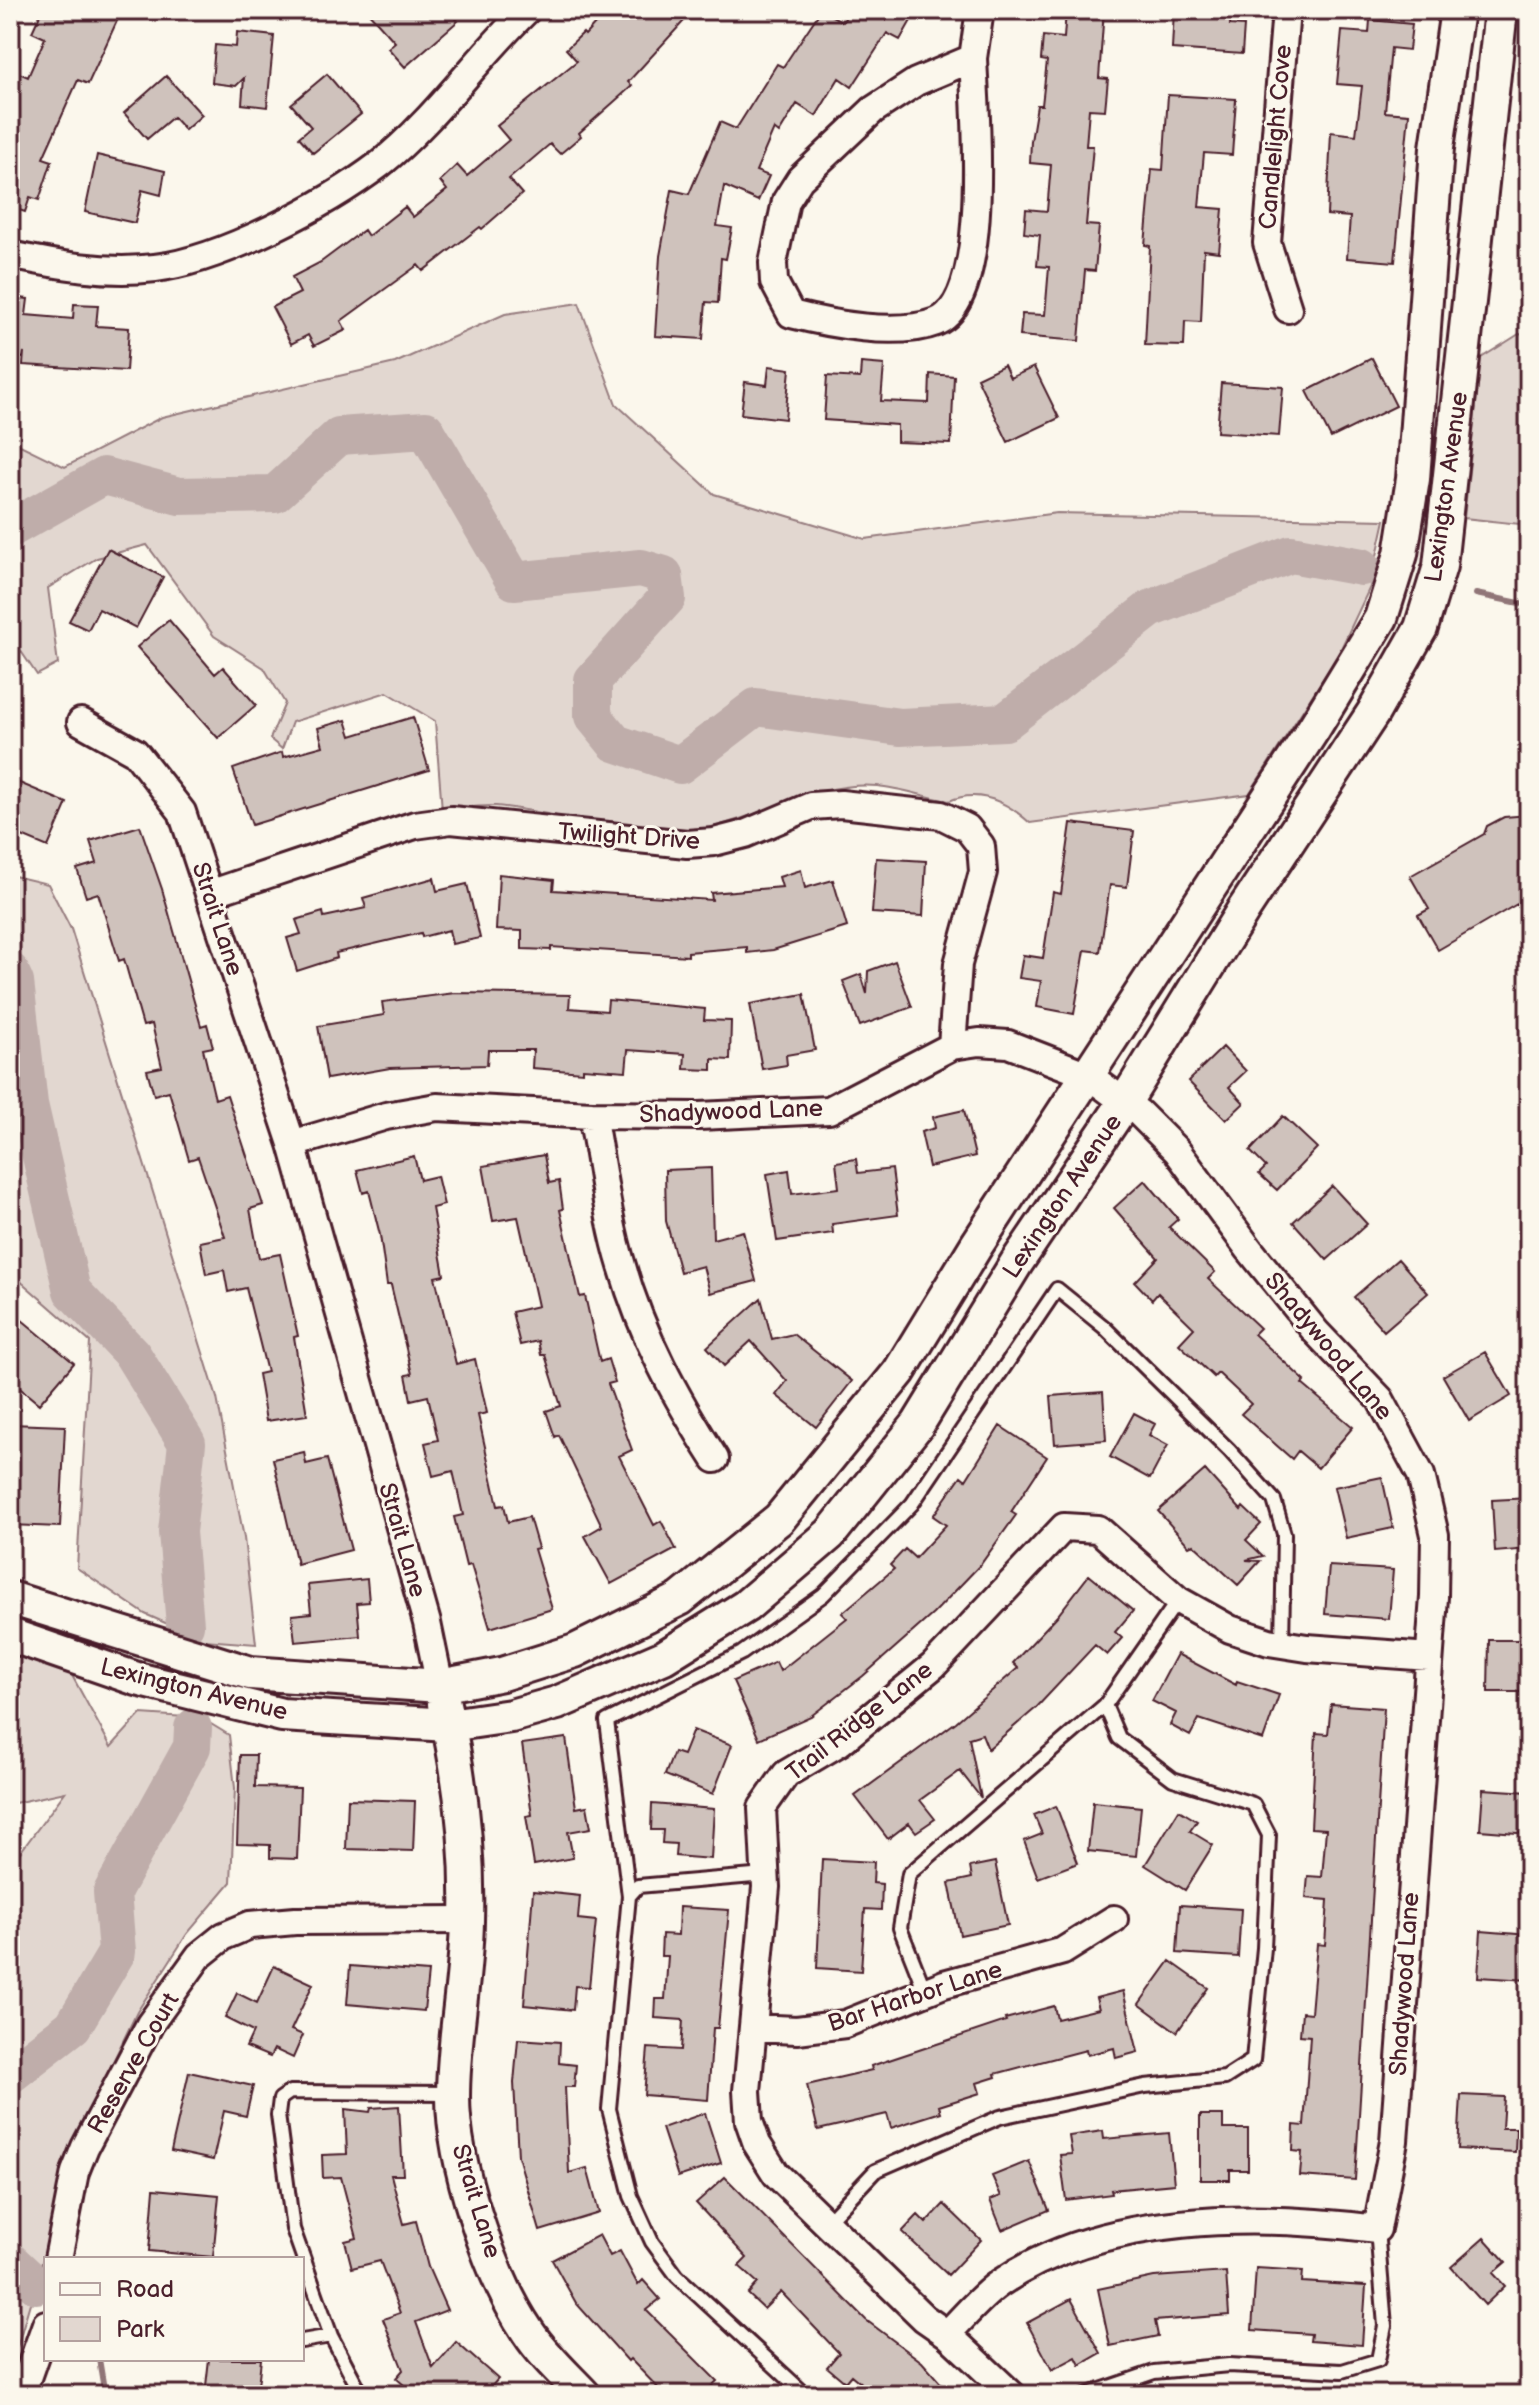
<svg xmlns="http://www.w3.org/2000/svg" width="1539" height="2405" viewBox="0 0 1539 2405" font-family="'Balsamiq Sans',sans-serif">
	<rect width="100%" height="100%" fill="#fbf7ec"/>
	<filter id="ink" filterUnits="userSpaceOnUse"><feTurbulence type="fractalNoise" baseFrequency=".0125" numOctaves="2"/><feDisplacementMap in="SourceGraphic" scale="16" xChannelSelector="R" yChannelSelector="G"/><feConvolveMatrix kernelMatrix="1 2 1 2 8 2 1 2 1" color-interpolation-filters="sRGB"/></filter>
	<g filter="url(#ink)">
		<path fill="#e2d7d0" stroke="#967b7e" stroke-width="2" d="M579,303l37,101 98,90 151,45 192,-26 328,7 -15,67 -33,70 -88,137 -219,29c-23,-21 -50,-35 -81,-22 -24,-4 -48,-13 -72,-15 -69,-6 -132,44 -200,46 -62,2 -120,-20 -181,-26 -17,-1 -37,3 -54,4l-7,-89 -48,-29 -95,30 -10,27 -12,-10 15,-36 -21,-35 -50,-32 -67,-91 -50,13 -49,30 10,76 -21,11 -27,-40v-195l55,27 97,-50 233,-54 110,-49z
			M1519,334l10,2v189l-65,-7 17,-160z
			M10,875l38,9 23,45 146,469 27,140 12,106 -52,-4 -59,-26 -68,-46 13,-226 -80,-70z
			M10,1654l32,1 27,15 42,77 30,-33 60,4 28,17 6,53 -4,94 -44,52 -50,78 -55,114 -72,245v-505l55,-74 -55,12z"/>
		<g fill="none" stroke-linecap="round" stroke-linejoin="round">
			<path stroke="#907477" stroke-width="6" d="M1476,594l53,11
				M99,2359l6,36"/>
			<path stroke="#bfadaa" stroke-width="38" d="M10,529l94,-53 75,20 96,-2 64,-58 87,-6 88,151 127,-13 23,7 3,23 -74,82v36l22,27 65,22 76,-58 144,20 105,-5 145,-113 141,-55 71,13
				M10,971l5,11 14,122 43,187 60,63 55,89 -10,89 8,93
				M10,2075l63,-49 44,-74 -5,-60 80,-145 1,-19
				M10,2261l26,24"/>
		</g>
		<path fill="#cfc2bc" stroke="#4a1f2b" stroke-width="2" d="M42,10h80l-34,74 -10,-4 -35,78 9,3 -13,39 -9,-3 -5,15 -15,-5v-101l7,-15 -7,-3v-19l18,8 17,-39 -13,-6z
			M366,10h82l10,11 -53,46 -17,-19 7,-6z
			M608,10h6l12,11 10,-11h58l-66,72 4,4 -53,47 2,3 -21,18 -10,-10 -41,35 13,15 -40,35 -2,-2 -57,44 -5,-6 -77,56 5,9 -32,16 -6,-11 -17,9 -19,-37 28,-14 -8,-16 29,-15 43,-32 4,6 37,-29 8,10 34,-27 -7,-9 17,-16 10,11 42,-36 -12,-14 80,-65 -11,-12 17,-16 2,2z
			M821,10l22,12 6,-12h68l-17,30 -13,-7 -35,54 -13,-9 -23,38 -19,-12 -18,29 -5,-4 -18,42 13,5 -11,25 -34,-15 -7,40 15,2 -6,31 -5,-1 -3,45 -12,-1 -3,37 -48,-3 5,-80 12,-66 17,4 31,-72 16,7 41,-65 6,3z
			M1066,10h38l-5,68 9,1 -3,31 -16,-1 -3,37h7l-7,79 13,1 -4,45 -10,-1 -6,71 -59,-5 2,-22 23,1 4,-48 -12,-1 3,-31 -16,-2 2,-24 21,2 4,-46 -21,-2 1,-22 6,-36h5l5,-44 -6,-1 2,-24 21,2z
			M1174,10h57l-1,15 14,1 -2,28 -70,-5z
			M1370,20l42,4 -3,26 -18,-2 -6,64 24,2 -14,148 -48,-4 3,-41 -23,-2 4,-83 25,3 6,-49 -25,-2 5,-53 27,2z
			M237,32l37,4 -7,71 -25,-3 2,-26 -8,8 -24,-3 3,-38 21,2z
			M327,74l34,40 -48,39 -14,-16 12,-10 -20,-23z
			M166,76l36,39 -17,15 -12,-13 -26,22 -23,-26z
			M1168,95l68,4 -4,56 -28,-2 -5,54 24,2 -4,43 -15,-2 -3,72 -16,-1 -1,25 -39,-1 5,-99 -5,-1 7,-76 11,1z
			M97,155l68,16 -4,24 -19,-5 -7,33 -50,-11z
			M10,297l18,2 -2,16 47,4 1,-15 24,1 -2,21 33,2 -3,43 -103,-6 1,-13 -1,6 -13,-1z
			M1372,358l24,48 -65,32 -24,-47z
			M861,363l23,2 -3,36 48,2 1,-29 24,2 -3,68 -54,-2v-17l-73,-5 3,-44 33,2z
			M1004,365l6,13 24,-11 25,51 -51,24 -31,-64z
			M769,366l21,3 -5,50 -44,-5 4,-32 22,3z
			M1221,383l62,4 -4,49 -62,-4z
			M108,549l55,28 -27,51 -37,-19 -11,21 -19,-9z
			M169,620l46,54 8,-7 33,38 -38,33 -81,-91z
			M413,717l16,53 -177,55 -19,-56 49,-17 1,5 40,-11 -5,-18 28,-8 5,16z
			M10,779l57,24 -19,44 -38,-16z
			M1529,815v109l-12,-20 -79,46 -20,-35 11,-6 -19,-33 74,-42 3,-8 17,-9z
			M1071,823l63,8 -7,56 -17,-2 -10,67 -15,-2 -11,64 -37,-7 4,-26 -22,-3 4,-23 20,3 10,-66 8,2z
			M140,826l22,63 39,137 6,-2 6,23 -10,2 12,50 12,-4 36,110 -13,4 9,49 21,-4 18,82 -4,1 13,78 -41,6 -8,-47 9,-2 -21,-84 -18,4 -4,-22 -18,4 -6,-32 25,-5 -27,-80 -9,3 -20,-69 -15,4 -7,-25 15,-3 -10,-43 -9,2 -19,-67 -5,2 -21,-68 -12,4 -9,-28 20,-6 -7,-22z
			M876,858l50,3 -3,55 -51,-3z
			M801,870l4,18 28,-8 14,47 -74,23 -26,3v-6l-59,5v4l-137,-9v3l-29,-1v-18l-26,-1 3,-56 55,6 -1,10 159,10 -1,-7 71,-6 -3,-10z
			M434,878l3,13 30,-7 13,54 -28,6 -3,-14 -27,7 -1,-4 -85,20 1,5 -40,13 -10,-33 14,-4 -5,-14 27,-8 1,5 42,-9 -3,-10z
			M895,961l17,46 -52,19 -17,-45 18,-7 6,20 1,-23z
			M455,993l115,2 -1,13 38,3 1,-11 97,9 -1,11 27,1 -1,39 -18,-1v11l-28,-1 1,-15 -57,-4 -2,21 -43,-3v4l-51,-4 1,-18h-45l-1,15 -97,3 -63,11 -9,-53 66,-11 -2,-13z
			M804,994l11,56 -29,5 1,10 -25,4 -12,-65z
			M1223,1047l23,24 -17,16 15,16 -18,17 -38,-39z
			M964,1110l11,46 -46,11 -8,-35 14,-4 -2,-11z
			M1283,1116l34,32 -40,42 -18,-16 7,-7 -16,-16z
			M544,1155l5,28 10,-2 4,28 -3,1 20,87 5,-1 15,66 8,-3 7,23 -7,2 24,66 -13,6 35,69 7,-4 15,28 -65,35 -26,-48 17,-10 -43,-91 -4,2 -9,-26 15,-5 -16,-51h-4l-3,-14 -18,4 -8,-33 26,-6 -20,-89 -25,4 -10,-55z
			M414,1156l6,24 17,-4 7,29 -12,3 12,67 -9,2 21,87 19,-5 12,54 -9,2 20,91 6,-1 4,17 21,-5 9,31 -4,1 18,60 -62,19 -19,-63 -5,1 -12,-49 9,-2 -10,-44 -20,5 -8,-33 13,-3 -10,-44 -17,4 -5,-25 6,-1 -21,-89h-4l-7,-50 -11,-44 -6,2 -6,-23z
			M856,1159l2,14 34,-4 6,46 -66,9 1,9 -56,8 -10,-67 22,-4 3,24 47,-6 -3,-26z
			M711,1168l2,71 30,-8 13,50 -46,12 -7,-27 -23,6 -14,-51 -1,-51z
			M1145,1180l33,39 -9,8 46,45 -7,7 52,49 -6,6 51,47 -3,3 51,43 -35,41 -20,-17 -6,8 -51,-45 10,-10 -33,-31 -4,4 -35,-33 15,-16 -36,-35 -6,7 -17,-18 23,-24 -44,-50z
			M1332,1186l35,38 -40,36 -34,-38z
			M1398,1259l30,34 -44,38 -30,-34z
			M761,1298l11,41 21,-5 59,47 -36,46 -40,-32 11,-14 -36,-40 -27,25 -17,-19z
			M10,1310l64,53 -35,41 -29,-24z
			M1485,1352l26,44 -42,25 -26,-45z
			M1103,1392l3,48 -51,4 -4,-48z
			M1134,1413l21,11 -6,11 19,10 -18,34 -40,-22z
			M10,1424l55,2 -5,101 -50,-2z
			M1000,1426l47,31 -36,55 5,3 -35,49 -48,50 -70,62 -52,40 -52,23 -26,-58 43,-19 4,9 67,-53 -5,-5 52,-44 -4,-4 15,-16 10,9 31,-33 -13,-9 28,-40 5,4z
			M304,1452l2,12 21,-5 24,91 -54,14 -24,-105z
			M1205,1470l36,40 2,-3 18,17 -15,16 17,16 -17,4 14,1 -22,24 -45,-41 -4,2 -31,-35z
			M1382,1477l11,51 -47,10 -12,-51z
			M1529,1498v51l-34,3 -3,-52z
			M1329,1566l64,4 -4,49 -64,-5z
			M1089,1575l44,36 -18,21 7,6 -15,17 -12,-10 -59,63 -48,41 -6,-15 -13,4 12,60 -21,-27 -40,29 15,19 -19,13 -7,-9 -21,16 -33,-43 101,-74 62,-54 -5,-5 45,-48z
			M367,1579l2,23 -12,1 3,33 -65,6 -3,-27 19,-2 -3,-28z
			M1489,1640h40v52h-41z
			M1177,1654l59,31 1,-4 42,14 -16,45 -64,-21 -9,17 -20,-11 6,-12 -24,-12z
			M1331,1704l53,4 -29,472 -55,-4 2,-24 -9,-1 1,-26 10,1 6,-90 -10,-1 2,-23 9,1 6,-69 8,1 3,-45 -22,-2 2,-22 14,1 4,-48 -15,-1 5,-95 12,1z
			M693,1730l39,15 -19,49 -48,-19 9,-23 9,3z
			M566,1738l10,70 11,-2 4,22 -23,4 5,26 -39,7 -8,-49 6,-1 -10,-71z
			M240,1755h16l-1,32 45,1 -3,71 -27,-1v-13l-33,-1z
			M1483,1789l46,3v42l-49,-4z
			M348,1799l67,2 -2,50 -67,-2z
			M1093,1802l48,5 -5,49 -48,-5z
			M652,1804l62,5 -3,50 -36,-3 1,-12 -14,-1 1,-13h-12z
			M1056,1806l22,57 -40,15 -14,-37 18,-7 -8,-19z
			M1179,1810l18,11 -7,10 23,14 -28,45 -40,-25z
			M822,1859l52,3 -1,21 9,1 -1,26 -16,-1 -4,62 -44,-3z
			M995,1862l13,63 -48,10 -11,-52 23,-5 -2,-11z
			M533,1891l47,5 -2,23 18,2 -7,66 -14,-1 -2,24 -49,-5z
			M1180,1905l61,4 -3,48 -61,-4z
			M679,1907l50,3 -11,118h-5l-5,72 -64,-5 4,-47 33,2 2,-30 -28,-2 1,-19h9l3,-43h-7l1,-22 16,1z
			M1481,1931l48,4v45l-51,-3z
			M1170,1961l38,27 -31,44 -38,-28z
			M274,1966l39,18 -22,46 12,5 -10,23 -19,-9 -4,8 -24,-10 7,-15 -28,-14 12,-25 20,10z
			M350,1966l78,6 -4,39 -77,-7z
			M1123,1991l15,61 -22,6 -2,-10 -27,7 -1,-5 -91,24 1,3 -19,6 3,10 -41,13 2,6 -50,16 -4,-14 -69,16 -11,-45 65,-15 -1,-4 135,-45 -1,-2 49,-13 3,13 42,-10 -3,-11z
			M518,2039l42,3 -1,21 17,2 -2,22h-9l4,86 18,-5 12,45 -59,18 -22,-75 -4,-73z
			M189,2072l64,14 -7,30 -22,-5 -11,49 -42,-9z
			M1461,2095l43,2 -2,31h14l-1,24 -57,-3z
			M399,2106l4,69h-12l13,49 12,-3 12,46 19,43 -31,12 17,46 23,-26 42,37 -14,16h-69l-19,-17 7,-8 -20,-51 17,-6 -20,-52 -28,7 -7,-27 12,-3 -16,-61 -18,1 -1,-23 25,-1 -2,-45 25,3 1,-4z
			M705,2113l16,50 -43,14 -16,-49z
			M1200,2115h23v14h25v41h-18v10h-30z
			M1103,2131l1,8 65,-6 5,51 -63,6 1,4 -46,6 -6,-45 12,-1 -3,-18z
			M1029,2161l20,49 -47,20 -12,-30 11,-4 -9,-20z
			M725,2177l141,143 56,42 29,33h-76l-24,-20 -6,7 -18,-15 12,-14 -58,-61 -17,17 -16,-15 10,-11 -19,-17 8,-8 -51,-55z
			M154,2189l65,6 -6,62 -64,-6z
			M944,2204l37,36 -33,35 -46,-43 16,-17 8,8z
			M599,2235l11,21 10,-5 18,34 5,-5 17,19 -14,11 71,71 -15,14h-37l-35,-36 -2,2 -52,-58 -24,-43z
			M1484,2238l22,24 -13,11 12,13 -20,19 -34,-38z
			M1256,2268l47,3 -1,11 64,4 -4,59 -52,-4 1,-7 -59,-4z
			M1226,2272l3,43 -74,6 3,15 -48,10 -12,-57 56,-12z
			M1071,2299l30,54 -21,12 -4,-8 -24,13 -25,-47z
			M209,2359h52l-4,36h-52z"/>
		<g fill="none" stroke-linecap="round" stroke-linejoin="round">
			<defs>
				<path id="service" d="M765,1875l-127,11 -9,10 -20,213 22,87 21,46 25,34 129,119
					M629,1896l-22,-175 135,-68 81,-58 89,-91 145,-215 47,38 125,123 45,50 10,34 -2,110
					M925,1991l-25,-63 9,-54 196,-169
					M825,2224l50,-53 125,-54 145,-31 80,-8 28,-18 11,-112 5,-113 -16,-31 -80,-25 -54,-41 -14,-33 73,-105
					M302,2341l29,-5
					M362,2395l-31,-59 -38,-107 -15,-114 2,-16 10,-7 162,1
					M1086,2395l68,-23 75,-7 113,6 36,-11 7,-34 -8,-97"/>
				<path id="minor" d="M1286,10l-19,233 21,66
					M973,58c2,50 20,242 -37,264 -39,15 -106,2 -145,-8l-17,-32 -1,-19 13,-62 14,-22 73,-69 43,-28z
					M973,58l7,-48
					M10,255c48,10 96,19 145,13 67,-8 171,-63 225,-104 53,-42 98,-107 147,-154
					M81,722l54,30 47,60 110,332 135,479 13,63
					M209,894l206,-69 36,-5 236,24 27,-2 31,-8 66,-28 30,-2 100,11 26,13 14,18 2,26 -25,92 -6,82
					M592,1115c10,50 15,103 30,151 20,70 54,132 93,193
					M292,1144l94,-28 51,-9 155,8 107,1 130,-6 123,-64 27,-4 29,2 80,31 51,38 38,38 72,98 67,83 64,67 41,76 14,60 -1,62 -40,544 -17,88c-119,-15 -273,-17 -377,54 -19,13 -36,34 -53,51
					M753,2028l44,2 48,-6 99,-40 119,-33 51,-32
					M58,2259l17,-87 10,-25 65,-123 49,-68 25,-20 26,-11 45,-4 172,-1
					M21,2395l25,-71
					M1012,2395l-65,-61 -23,-16 -148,-144 -19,-30 -8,-23 -2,-30 19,-204 -4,-79 24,-34 54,-32 93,-76 131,-139 34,2 80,71 52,29 39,13 38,6 122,9"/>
				<path id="tertiary" d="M10,1598l240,75 190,13 62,-12 73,-23 105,-52 99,-80 120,-147 77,-126 338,-518 67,-110 20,-64 12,-75 24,-331 20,-138
					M10,1635l127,44 145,36 167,10 62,-9 46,-13 107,-46 82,-51 84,-72 88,-110 99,-162 108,-160 119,-193 129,-196 48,-85 19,-62 61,-556
					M444,1704c16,70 25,146 23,217 -1,59 -14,117 -14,176 0,66 37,179 75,235 15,23 37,43 56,63"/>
			</defs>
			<use href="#service" stroke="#4a1f2b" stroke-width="18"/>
			<use href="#minor" stroke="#4a1f2b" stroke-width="32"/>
			<use href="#tertiary" stroke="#4a1f2b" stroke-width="38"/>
			<use href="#service" stroke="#fbf7ec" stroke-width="12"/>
			<use href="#minor" stroke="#fbf7ec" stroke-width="26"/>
			<use href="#tertiary" stroke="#fbf7ec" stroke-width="32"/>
		</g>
	</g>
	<g text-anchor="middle" stroke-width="6" stroke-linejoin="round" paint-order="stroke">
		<g font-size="24" fill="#4a1f2b" stroke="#fbf7ec">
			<text transform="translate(1275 137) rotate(-85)" y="8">Candlelight Cove</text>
			<text transform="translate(1446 487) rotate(-82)" y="8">Lexington Avenue</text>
			<text transform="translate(629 836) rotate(4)" y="8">Twilight Drive</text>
			<text transform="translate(218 919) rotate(72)" y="8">Strait Lane</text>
			<text transform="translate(731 1111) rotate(-2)" y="8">Shadywood Lane</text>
			<text transform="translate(1062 1196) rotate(-56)" y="8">Lexington Avenue</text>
			<text transform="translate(1329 1346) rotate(50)" y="8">Shadywood Lane</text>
			<text transform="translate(403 1540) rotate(74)" y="8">Strait Lane</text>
			<text transform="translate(194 1689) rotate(14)" y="8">Lexington Avenue</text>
			<text transform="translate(859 1721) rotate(-38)" y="8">Trail Ridge Lane</text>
			<text transform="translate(1404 1984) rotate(-86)" y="8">Shadywood Lane</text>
			<text transform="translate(915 1996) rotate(-18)" y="8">Bar Harbor Lane</text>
			<text transform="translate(133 2063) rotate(-60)" y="8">Reserve Court</text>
			<text transform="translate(477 2201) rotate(73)" y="8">Strait Lane</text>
		</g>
	</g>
	<rect width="1539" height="2405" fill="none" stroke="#fbf7ec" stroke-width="40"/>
	<rect x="20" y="20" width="1499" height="2365" fill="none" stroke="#4a1f2b" stroke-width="3" filter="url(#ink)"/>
	<rect x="44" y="2257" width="260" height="104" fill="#fbf7ec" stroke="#b4a19f" stroke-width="2"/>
	<rect x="60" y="2283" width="40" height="12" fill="#fbf7ec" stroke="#b4a19f" stroke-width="2"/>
	<text x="116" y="2297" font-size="24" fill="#4a1f2b">Road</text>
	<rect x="60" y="2317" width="40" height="24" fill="#e2d7d0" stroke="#b4a19f" stroke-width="2"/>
	<text x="116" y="2337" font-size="24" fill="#4a1f2b">Park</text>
</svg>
